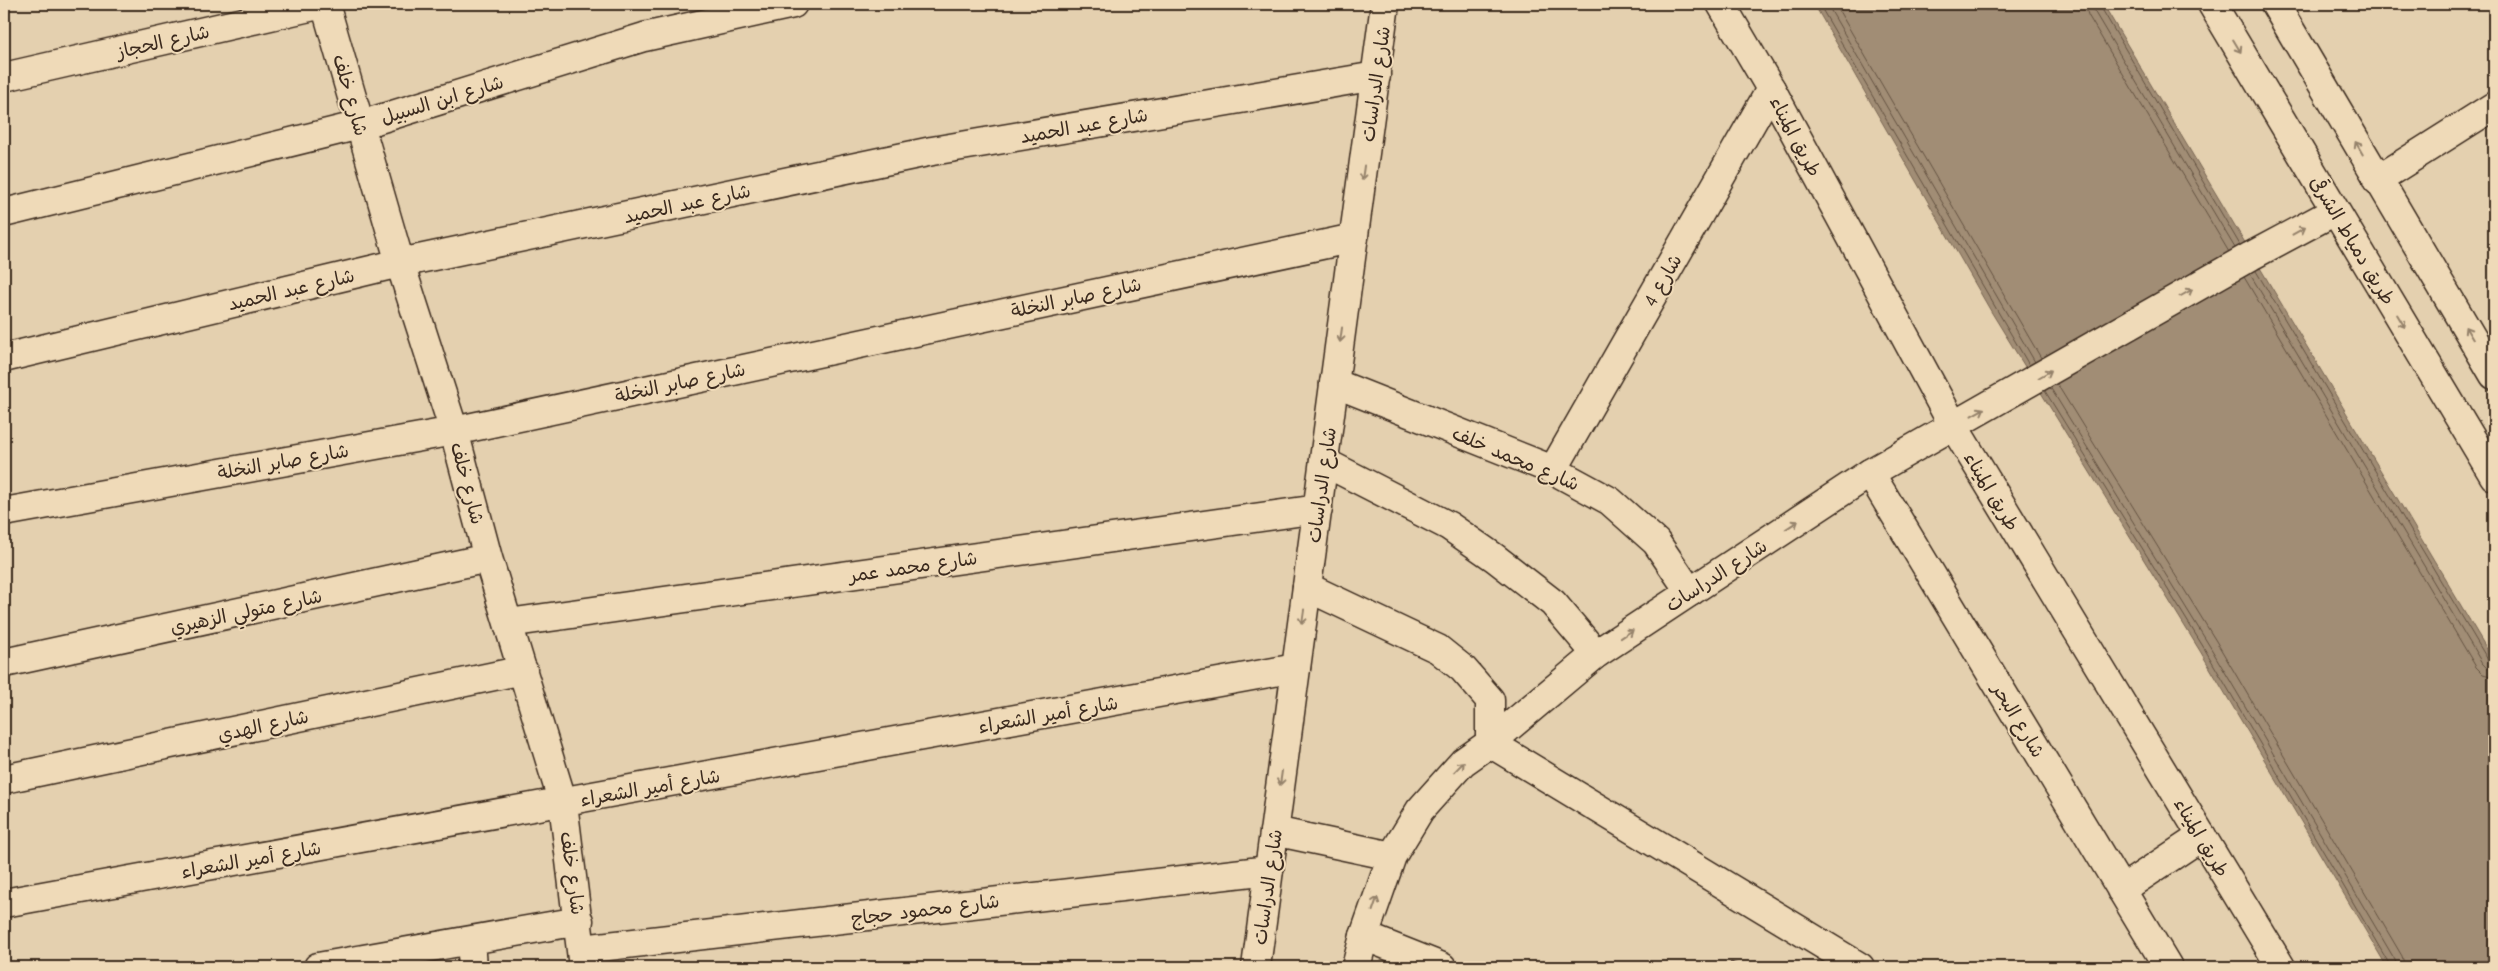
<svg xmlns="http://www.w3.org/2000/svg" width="2498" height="971" viewBox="0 0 2498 971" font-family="'Comic Neue','Playpen Sans Arabic',sans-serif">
	<rect width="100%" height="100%" fill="#e4d0af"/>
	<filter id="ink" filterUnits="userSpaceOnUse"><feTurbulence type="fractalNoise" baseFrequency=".02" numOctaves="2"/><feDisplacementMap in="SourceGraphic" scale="10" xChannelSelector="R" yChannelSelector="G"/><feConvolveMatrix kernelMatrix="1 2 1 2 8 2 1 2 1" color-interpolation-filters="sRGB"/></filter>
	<g filter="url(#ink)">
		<path fill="#a18d75" stroke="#786552" d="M1814,4h289l391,657v306h-107l-187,-316 -208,-338z"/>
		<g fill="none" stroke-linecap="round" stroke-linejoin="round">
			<path stroke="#645241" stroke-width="1" d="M1819,4l210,361
				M1827,4l208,358
				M1835,4l206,354
				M2085,4l3,11 141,237
				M2093,4l1,7 141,237
				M2099,4l141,241
				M2256,271l232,389 6,3
				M2250,274l232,389 5,5 7,1
				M2244,277l232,390 7,7 11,3
				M2057,384l159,257 186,315 3,11
				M2050,387l159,258 186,315 2,7
				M2045,391l159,257 187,319"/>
		</g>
		<path fill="#b5a186" stroke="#3b2a1e" d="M1731,962l13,5h-16z"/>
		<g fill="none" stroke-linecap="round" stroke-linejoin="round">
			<defs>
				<path id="street" d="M325,4l75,259 54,168 34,127 75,245 20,164
					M4,77l319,-73
					M4,213l356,-88 284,-88 149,-33
					M4,358l396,-95 532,-112 444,-75
					M1334,383l219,87 57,31 46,41 34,50
					M1324,462l125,64 46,32 58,45 43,51
					M1553,470l218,-381
					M1870,473l298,494
					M4,512l450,-81 900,-193
					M1307,587l131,62 25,20 27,31v43l370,224
					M508,623l810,-114
					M4,663l484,-105
					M4,779l519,-109
					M2121,890l81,-54
					M4,903l1292,-235
					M1364,936l78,31
					M471,941l2,26
					M582,949l687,-79
					M318,967l261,-46"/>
				<path id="secondary" d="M1721,4l50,85 182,336 328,542
					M2377,180l117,-74
					M1274,831l118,25
					M1256,967l129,-963
					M1356,967l8,-31 28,-80 28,-46 43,-48 27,-19 106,-89 274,-181 381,-217 84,-45"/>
				<path id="highway" d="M2212,4l282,472
					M2275,4l219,371"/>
			</defs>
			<use href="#street" stroke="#3b2a1e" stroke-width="31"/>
			<use href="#secondary" stroke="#3b2a1e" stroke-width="31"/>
			<use href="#highway" stroke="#3b2a1e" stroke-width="31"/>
			<use href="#street" stroke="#efdab8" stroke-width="28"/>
			<use href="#secondary" stroke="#efdab8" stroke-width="28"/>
			<use href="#highway" stroke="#efdab8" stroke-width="28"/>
		</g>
		<defs><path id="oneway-shaft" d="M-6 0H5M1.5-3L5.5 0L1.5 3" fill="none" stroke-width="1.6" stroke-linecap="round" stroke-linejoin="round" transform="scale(1.25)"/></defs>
		<g stroke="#95826b">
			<use href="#oneway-shaft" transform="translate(2237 46) rotate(59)"/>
			<use href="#oneway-shaft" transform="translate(2359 148) rotate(-120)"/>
			<use href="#oneway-shaft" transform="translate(1363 173) rotate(98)"/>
			<use href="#oneway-shaft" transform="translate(2299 231) rotate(-29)"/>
			<use href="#oneway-shaft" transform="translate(2186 293) rotate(-30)"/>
			<use href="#oneway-shaft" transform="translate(2401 321) rotate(59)"/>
			<use href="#oneway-shaft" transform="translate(2469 333) rotate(-121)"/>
			<use href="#oneway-shaft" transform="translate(1341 335) rotate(98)"/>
			<use href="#oneway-shaft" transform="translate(2045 374) rotate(-30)"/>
			<use href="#oneway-shaft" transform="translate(1978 412) rotate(-29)"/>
			<use href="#oneway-shaft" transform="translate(1792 525) rotate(-33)"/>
			<use href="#oneway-shaft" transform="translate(1303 617) rotate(98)"/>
			<use href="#oneway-shaft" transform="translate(1627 634) rotate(-34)"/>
			<use href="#oneway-shaft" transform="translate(1459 767) rotate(-46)"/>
			<use href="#oneway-shaft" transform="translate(1281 778) rotate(98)"/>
			<use href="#oneway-shaft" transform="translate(1375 904) rotate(-71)"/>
		</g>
	</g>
	<g text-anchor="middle" stroke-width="4" stroke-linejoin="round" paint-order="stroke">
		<g font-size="19" fill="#3b2a1e" stroke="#efdab8">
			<text transform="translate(163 41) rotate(-13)" y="7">شارع الحجاز</text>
			<text transform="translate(1375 84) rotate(-82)" y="7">شارع الدراسات</text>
			<text transform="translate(351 95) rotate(74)" y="7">شارع خلف</text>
			<text transform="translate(442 99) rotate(-17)" y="7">شارع ابن السبيل</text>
			<text transform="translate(1084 125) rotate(-10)" y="7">شارع عبد الحميد</text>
			<text transform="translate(1796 136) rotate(62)" y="7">طريق الميناء</text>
			<text transform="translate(687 203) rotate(-12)" y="7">شارع عبد الحميد</text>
			<text transform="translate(2353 240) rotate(59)" y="7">طريق دمياط الشرقى</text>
			<text transform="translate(1662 280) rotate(-60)" y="7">شارع 4</text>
			<text transform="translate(291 289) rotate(-13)" y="7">شارع عبد الحميد</text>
			<text transform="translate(1076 297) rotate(-12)" y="7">شارع صابر النخلة</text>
			<text transform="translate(680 382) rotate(-12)" y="7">شارع صابر النخلة</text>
			<text transform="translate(1516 458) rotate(23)" y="7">شارع محمد خلف</text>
			<text transform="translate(283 461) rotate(-10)" y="7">شارع صابر النخلة</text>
			<text transform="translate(468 483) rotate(75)" y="7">شارع خلف</text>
			<text transform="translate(1321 485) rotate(-82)" y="7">شارع الدراسات</text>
			<text transform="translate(1992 491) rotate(59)" y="7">طريق الميناء</text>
			<text transform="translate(913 566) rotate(-8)" y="7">شارع محمد عمر</text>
			<text transform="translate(1716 575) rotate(-33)" y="7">شارع الدراسات</text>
			<text transform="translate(246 611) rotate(-12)" y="7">شارع متولي الزهيري</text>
			<text transform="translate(1048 714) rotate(-10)" y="7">شارع أمير الشعراء</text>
			<text transform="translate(2019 720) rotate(59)" y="7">شارع البحر</text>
			<text transform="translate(263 725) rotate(-12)" y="7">شارع الهدي</text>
			<text transform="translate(650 787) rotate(-10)" y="7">شارع أمير الشعراء</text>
			<text transform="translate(2202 837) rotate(59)" y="7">طريق الميناء</text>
			<text transform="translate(251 859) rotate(-10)" y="7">شارع أمير الشعراء</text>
			<text transform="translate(573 873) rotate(82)" y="7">شارع خلف</text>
			<text transform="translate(1267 887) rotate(-82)" y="7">شارع الدراسات</text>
			<text transform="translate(925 909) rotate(-7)" y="7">شارع محمود حجاج</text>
		</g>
	</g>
	<rect width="2498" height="971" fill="none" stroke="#efdab8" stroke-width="20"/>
	<rect x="10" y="10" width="2478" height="951" fill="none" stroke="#3b2a1e" stroke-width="2" filter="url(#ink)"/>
</svg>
